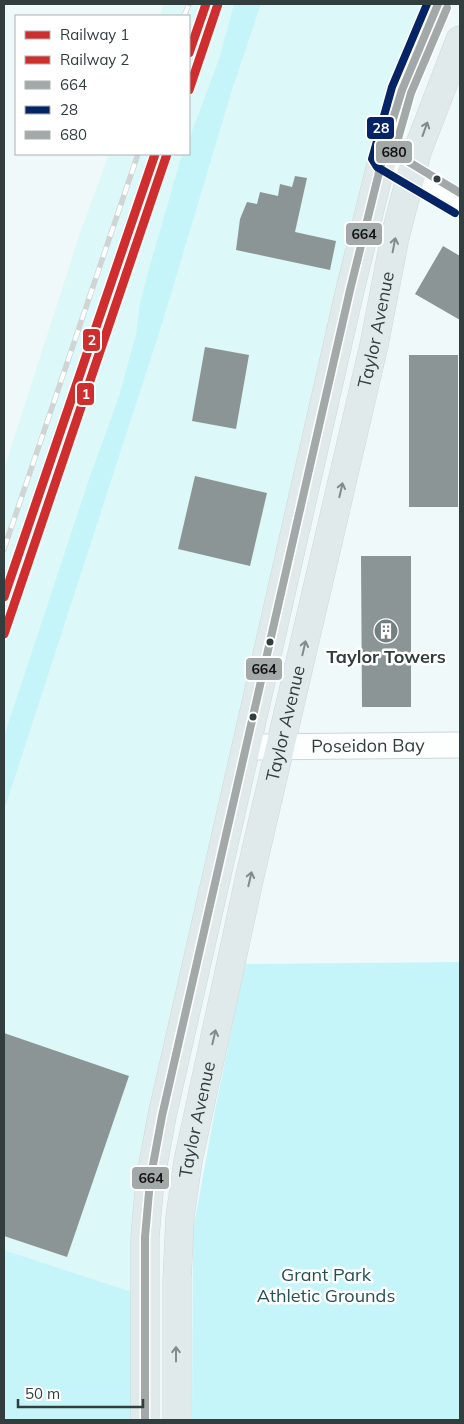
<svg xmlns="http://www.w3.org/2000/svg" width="464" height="1424" viewBox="0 0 464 1424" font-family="Mulish,sans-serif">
	<rect width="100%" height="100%" fill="#eff9fa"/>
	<path fill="#ddf8f9" d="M164,4h70l-15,55 -30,80v-123h-29z
		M261,4h177l-5,9 -248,997 -41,286 -140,-46v-439l159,-490 69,-231z
		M109,154h74l-33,111 -10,38 -4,31 -17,62 -31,86 -84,254v-267l76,-236z"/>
	<path fill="#c5f5f8" d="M234,4h27l-29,86 -69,231 -159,490v-75l84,-254 31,-86 17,-62 4,-31 10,-38 32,-110 1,-1h6v-15l30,-80z
		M460,962v458h-268l1,-189 22,-121 30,-146z
		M4,1250l140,46 1,124h-141z"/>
	<path fill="#8b9596" d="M295,176l12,2 -12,54 41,9 -6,29 -94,-20 4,-31 7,-17 10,2 3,-12 18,4 2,-12 12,3z
		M443,246l17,10v64l-45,-26z
		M205,347l44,8 -13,74 -44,-8z
		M409,355h49v152h-49z
		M195,476l72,17 -17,73 -72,-17z
		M361,556h50v151h-49z
		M4,1033l125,43 -62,181 -63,-21z"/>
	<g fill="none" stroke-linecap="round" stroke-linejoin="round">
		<defs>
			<g id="minor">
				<path d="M382,158l78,46"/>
				<path id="s1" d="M247,747l213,-2"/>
			</g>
			<g id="major">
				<path d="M145,1420v-183l5,-56 12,-65 188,-826 39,-158 13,-42 36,-86"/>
				<path id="s2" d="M177,1420v-140l3,-63 8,-56 61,-281 125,-535 21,-108 22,-85 43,-112"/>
			</g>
		</defs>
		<use href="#minor" stroke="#ccd6d7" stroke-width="27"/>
		<use href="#major" stroke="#d0d6d7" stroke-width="29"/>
		<use href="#minor" stroke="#fdfefe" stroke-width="25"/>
		<use href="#major" stroke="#e1eaeb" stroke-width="28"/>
		<defs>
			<path id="rail" d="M184,16l5,-12
				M4,549l134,-395"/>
		</defs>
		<use href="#rail" stroke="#d0d4d4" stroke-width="5.5"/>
		<use href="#rail" stroke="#fff" stroke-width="4" stroke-dasharray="11" stroke-linecap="butt"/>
		<defs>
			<path id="bus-1" d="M145,1420v-183l5,-56 12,-65 188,-826 39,-158 13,-42 36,-86"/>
			<path id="bus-2" d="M427,4l-35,83 -20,72 5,8 78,46"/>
			<path id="bus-3" d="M447,8l-36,85 -17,60 66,40"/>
		</defs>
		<use href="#bus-1" stroke="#fff" stroke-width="11"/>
		<use href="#bus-2" stroke="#fff" stroke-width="11"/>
		<use href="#bus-3" stroke="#fff" stroke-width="11"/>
		<use href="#bus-1" stroke="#a3a8a8" stroke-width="8"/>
		<use href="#bus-2" stroke="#052465" stroke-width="8"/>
		<use href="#bus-3" stroke="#a3a8a8" stroke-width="8"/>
		<defs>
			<path id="rail-1" d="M189,90l29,-86
				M4,634l163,-480"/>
			<path id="rail-2" d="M189,53l17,-49
				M4,597l151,-443"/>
		</defs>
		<use href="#rail-1" stroke="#fff" stroke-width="12"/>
		<use href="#rail-2" stroke="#fff" stroke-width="12"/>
		<use href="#rail-1" stroke="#cf2e2f" stroke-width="9"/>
		<use href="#rail-2" stroke="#cf2e2f" stroke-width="9"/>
	</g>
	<defs><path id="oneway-shaft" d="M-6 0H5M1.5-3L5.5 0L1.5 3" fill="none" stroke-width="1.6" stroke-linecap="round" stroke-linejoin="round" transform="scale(1.25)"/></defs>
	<g stroke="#818b8c">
		<use href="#oneway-shaft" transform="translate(425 129) rotate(-70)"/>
		<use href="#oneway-shaft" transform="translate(394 245) rotate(-79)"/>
		<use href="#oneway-shaft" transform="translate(341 490) rotate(-77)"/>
		<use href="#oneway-shaft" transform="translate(304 648) rotate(-77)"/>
		<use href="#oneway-shaft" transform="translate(250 879) rotate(-77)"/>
		<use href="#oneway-shaft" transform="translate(214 1037) rotate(-77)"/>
		<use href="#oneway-shaft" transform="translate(176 1354) rotate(-90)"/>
	</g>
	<defs>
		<symbol id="building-disc" viewBox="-11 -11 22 22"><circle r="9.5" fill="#747f80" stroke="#fff"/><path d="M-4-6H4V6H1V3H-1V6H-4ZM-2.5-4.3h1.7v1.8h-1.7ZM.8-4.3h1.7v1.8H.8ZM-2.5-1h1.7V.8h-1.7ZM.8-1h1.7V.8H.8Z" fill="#fff"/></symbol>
	</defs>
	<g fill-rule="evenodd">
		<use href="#building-disc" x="372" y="617" width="28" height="28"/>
	</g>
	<g fill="#323d3e" stroke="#fff" stroke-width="2">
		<circle cx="437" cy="179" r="4.5"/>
		<circle cx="270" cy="642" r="4.5"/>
		<circle cx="253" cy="717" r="4.5"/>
	</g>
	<g text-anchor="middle" stroke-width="5" stroke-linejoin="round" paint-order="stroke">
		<g font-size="18" fill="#323d3e" stroke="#fff">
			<text dy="6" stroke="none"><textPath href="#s2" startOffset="1112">Taylor Avenue</textPath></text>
			<text dy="6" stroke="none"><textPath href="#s2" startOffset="708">Taylor Avenue</textPath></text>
			<text dy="6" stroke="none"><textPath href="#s1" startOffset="121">Poseidon Bay</textPath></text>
			<text dy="6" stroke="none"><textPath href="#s2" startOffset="302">Taylor Avenue</textPath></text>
		</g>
		<g font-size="18" font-weight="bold" fill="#323d3e" stroke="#fff">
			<text x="386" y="663">Taylor Towers</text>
		</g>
		<g font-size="18" fill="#245254" stroke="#fff">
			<text x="326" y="1281">Grant Park<tspan x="326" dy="21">Athletic Grounds</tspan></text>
		</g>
	</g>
	<g stroke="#fff" stroke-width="2">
		<rect x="366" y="116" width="29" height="24" rx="5" fill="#052465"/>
		<rect x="375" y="140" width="38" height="24" rx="5" fill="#a3a8a8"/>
		<rect x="345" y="222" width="38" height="24" rx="5" fill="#a3a8a8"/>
		<rect x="82" y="328" width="19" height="24" rx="5" fill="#cf2e2f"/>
		<rect x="76" y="382" width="19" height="24" rx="5" fill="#cf2e2f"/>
		<rect x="245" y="657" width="38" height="24" rx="5" fill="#a3a8a8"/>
		<rect x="131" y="1166" width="39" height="24" rx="5" fill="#a3a8a8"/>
	</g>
	<g font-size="14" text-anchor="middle" font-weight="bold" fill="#fff">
		<text x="381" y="133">28</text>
		<text x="92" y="345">2</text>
		<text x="86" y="399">1</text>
	</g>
	<g font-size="14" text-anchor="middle" font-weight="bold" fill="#111">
		<text x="394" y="157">680</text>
		<text x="364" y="239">664</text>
		<text x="264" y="674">664</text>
		<text x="151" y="1183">664</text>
	</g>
	<rect width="464" height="1424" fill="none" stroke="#323d3e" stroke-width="10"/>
	<rect x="15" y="15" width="175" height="140" fill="#ffffff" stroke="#adb1b2"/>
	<rect x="25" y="31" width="25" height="8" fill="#cf2e2f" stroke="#adb1b2"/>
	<text x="60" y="40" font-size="15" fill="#323d3e">Railway 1</text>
	<rect x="25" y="56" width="25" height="8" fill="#cf2e2f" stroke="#adb1b2"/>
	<text x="60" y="65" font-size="15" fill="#323d3e">Railway 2</text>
	<rect x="25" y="81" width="25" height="8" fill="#a3a8a8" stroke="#adb1b2"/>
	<text x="60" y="90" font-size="15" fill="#323d3e">664</text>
	<rect x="25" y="106" width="25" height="8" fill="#052465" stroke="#adb1b2"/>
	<text x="60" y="115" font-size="15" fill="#323d3e">28</text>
	<rect x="25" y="131" width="25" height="8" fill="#a3a8a8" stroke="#adb1b2"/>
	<text x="60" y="140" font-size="15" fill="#323d3e">680</text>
	<path d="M18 1399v8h125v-8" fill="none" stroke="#323d3e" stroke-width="2.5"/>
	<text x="25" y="1399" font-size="15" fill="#323d3e" stroke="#ffffff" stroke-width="4" paint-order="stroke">50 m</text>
</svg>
